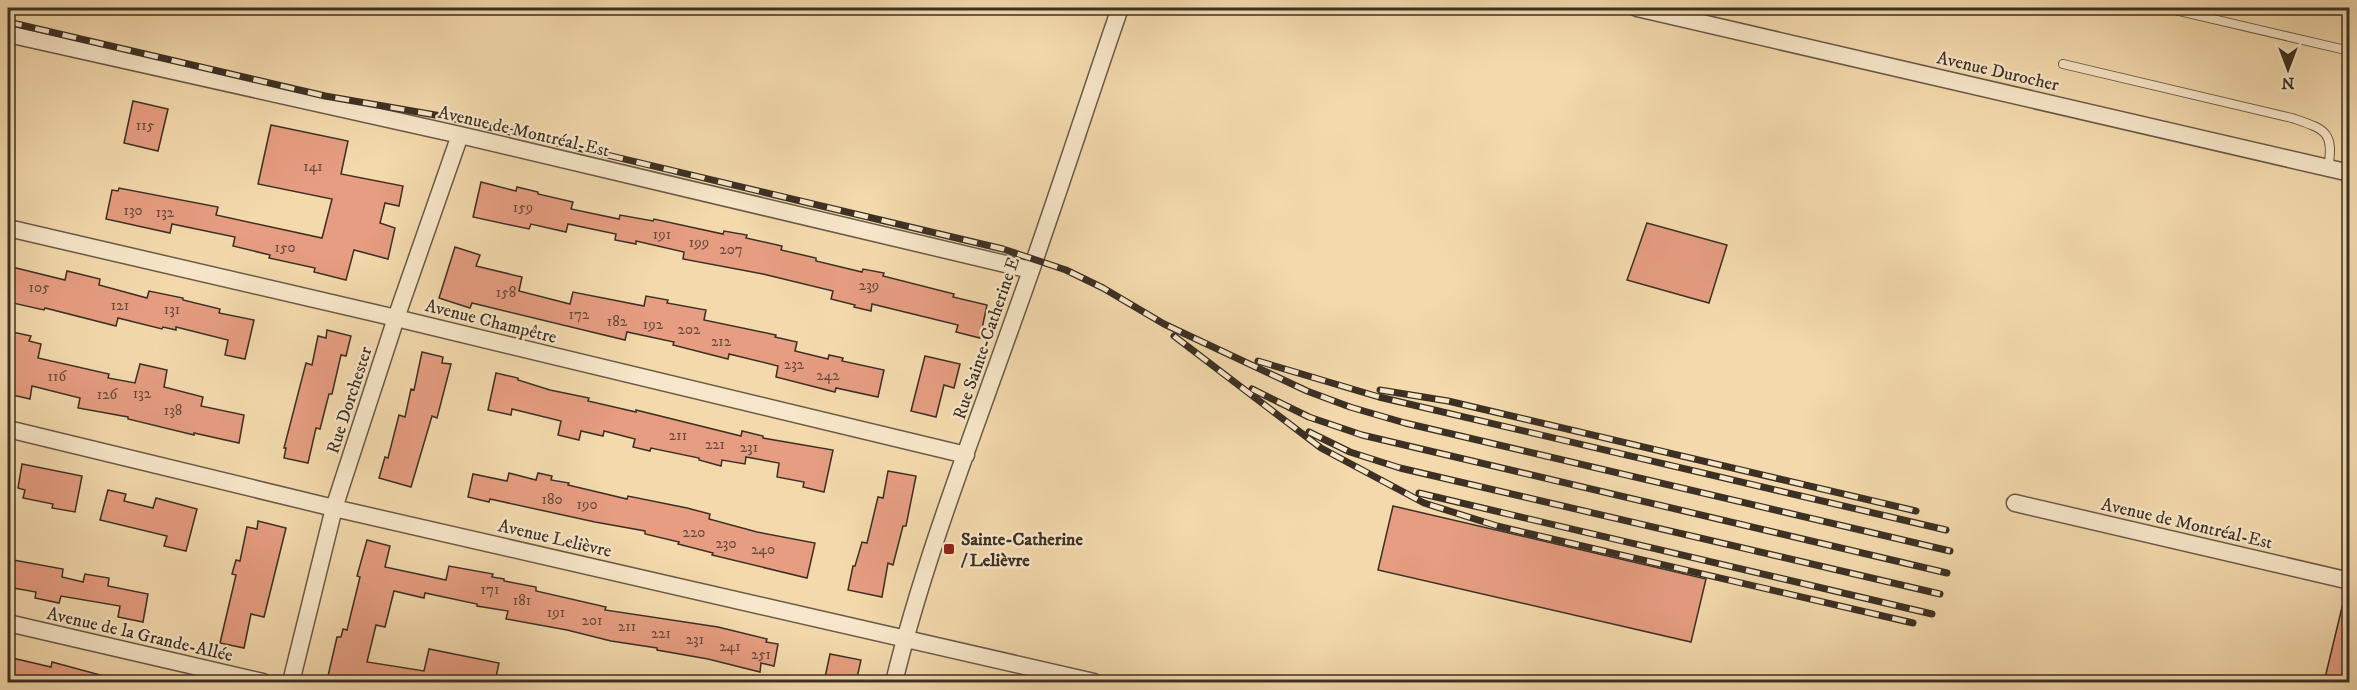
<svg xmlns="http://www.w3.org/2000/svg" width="2357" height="690" font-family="'IM FELL DW Pica',serif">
  <rect width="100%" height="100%" fill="#f3d9ac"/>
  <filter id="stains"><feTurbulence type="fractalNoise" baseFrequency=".00333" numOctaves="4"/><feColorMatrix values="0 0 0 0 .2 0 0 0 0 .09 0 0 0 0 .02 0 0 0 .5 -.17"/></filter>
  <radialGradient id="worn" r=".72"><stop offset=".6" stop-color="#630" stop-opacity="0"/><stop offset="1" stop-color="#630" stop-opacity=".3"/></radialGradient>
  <path fill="#e69d81" stroke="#3c3024" stroke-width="1.5" d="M 133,101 L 168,109 L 158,151 L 124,143 Z
    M 271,125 L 348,141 L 341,174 L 403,186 L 399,206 L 385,203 L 380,223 L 395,228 L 388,259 L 354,250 L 346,280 L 314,272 L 315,268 L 269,258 L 270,255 L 233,246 L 235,237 L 172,224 L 170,233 L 106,219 L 112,190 L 118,191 L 119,188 L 218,207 L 216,215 L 322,238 L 332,199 L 258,184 Z
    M 481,182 L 516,191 L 517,187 L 538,192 L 538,194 L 573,202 L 571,209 L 619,219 L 620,215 L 653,221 L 654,219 L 723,234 L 724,231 L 747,235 L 746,238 L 782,246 L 781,250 L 816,258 L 816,261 L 862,272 L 863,269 L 884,273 L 883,276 L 954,294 L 953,297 L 987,305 L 980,338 L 956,332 L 958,325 L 872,304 L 871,311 L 854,307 L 855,305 L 831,299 L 833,291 L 763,274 L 683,259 L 684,252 L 636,241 L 636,244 L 615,240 L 616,234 L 568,224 L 566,232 L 531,224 L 529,229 L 473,217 Z
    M 1647,223 L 1727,245 L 1709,303 L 1627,280 Z
    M 455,247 L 480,255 L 476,266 L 522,277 L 519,291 L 570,304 L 573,292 L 644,306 L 646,296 L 668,300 L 667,303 L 706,310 L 704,320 L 776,335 L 775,337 L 797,342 L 795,351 L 828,359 L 829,355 L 843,358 L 842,361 L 884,370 L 878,397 L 836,388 L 835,392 L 776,377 L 778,366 L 729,354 L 728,359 L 673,345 L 674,342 L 627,332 L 625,340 L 472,303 L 470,308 L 439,298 Z
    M 8,266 L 65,280 L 67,271 L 100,279 L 99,285 L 147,298 L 149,291 L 183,298 L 183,300 L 220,309 L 219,313 L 254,320 L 245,359 L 225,355 L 228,340 L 176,327 L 176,330 L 163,327 L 162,329 L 118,318 L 116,326 L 45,308 L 44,310 L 8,302 Z
    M 327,330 L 351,336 L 346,356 L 341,355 L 332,394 L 329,394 L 320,429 L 316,428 L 308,463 L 284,458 L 286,448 L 284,448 L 306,363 L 312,365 L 318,336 L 326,338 Z
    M 8,331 L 31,336 L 29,341 L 41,344 L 38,358 L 109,374 L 108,378 L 135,383 L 140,364 L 167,370 L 164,387 L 203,397 L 201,406 L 244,415 L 239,443 L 194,433 L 194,435 L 128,419 L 128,417 L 78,408 L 80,398 L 32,386 L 30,399 L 8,394 Z
    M 422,352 L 443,357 L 442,363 L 451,364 L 437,418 L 432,416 L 411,487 L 379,478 L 385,457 L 388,458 L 399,415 L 405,417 L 411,389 L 414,390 Z
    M 925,356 L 960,364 L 954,388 L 944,385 L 936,417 L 911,411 Z
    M 496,373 L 518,378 L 518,380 L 550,390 L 589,398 L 588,401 L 636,412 L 636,410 L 741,436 L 742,431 L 763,436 L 763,438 L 833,450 L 824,492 L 803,487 L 804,482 L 777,477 L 779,463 L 746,457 L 745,464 L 722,460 L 721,466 L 699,460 L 699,458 L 651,448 L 650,451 L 633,447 L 635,439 L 604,431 L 603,436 L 581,431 L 579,440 L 558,435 L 561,421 L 512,409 L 511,415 L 488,410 Z
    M 22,464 L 82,476 L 75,512 L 52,508 L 53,504 L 23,498 L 25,490 L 18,488 Z
    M 888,471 L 916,476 L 906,526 L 903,526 L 893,565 L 888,563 L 882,597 L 848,590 L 853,566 L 855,566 L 862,542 L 867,543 L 878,497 L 883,498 Z
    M 509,473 L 536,480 L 538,473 L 552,476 L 551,480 L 569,483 L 568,485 L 627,499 L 628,496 L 687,508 L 710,514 L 709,519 L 757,532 L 815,543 L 807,578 L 712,555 L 713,553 L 678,544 L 679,542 L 645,534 L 645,531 L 595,522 L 490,499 L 489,502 L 468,497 L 473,474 L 507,481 Z
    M 108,490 L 126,494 L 124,501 L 153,508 L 156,498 L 197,509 L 186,551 L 164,546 L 167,536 L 100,520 Z
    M 1393,506 L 1706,579 L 1691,642 L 1378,570 Z
    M 258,521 L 286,528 L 264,617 L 251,614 L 244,648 L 220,643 L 236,575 L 232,574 L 236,560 L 240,561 L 247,527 L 257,529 Z
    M 367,540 L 390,546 L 385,567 L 446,580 L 449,566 L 493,574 L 492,577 L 504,579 L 504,581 L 536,587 L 536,591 L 606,607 L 605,610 L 718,627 L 767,639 L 766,642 L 778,644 L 774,666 L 761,663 L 760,672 L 708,659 L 657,650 L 657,648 L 611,641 L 567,630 L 506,619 L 508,611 L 477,606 L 477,604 L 425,593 L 424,598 L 394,591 L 385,627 L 376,625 L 367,662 L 424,671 L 429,649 L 499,663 L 495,682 L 356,682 L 328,676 L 337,637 L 341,637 L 343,629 L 347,630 L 360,577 L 357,576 Z
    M 8,559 L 63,569 L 62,577 L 83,582 L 85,574 L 109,578 L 108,586 L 148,594 L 143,622 L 118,617 L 120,606 L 61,596 L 59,603 L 35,598 L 36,592 L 8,587 Z
    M 2344,599 L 2349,600 L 2349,682 L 2324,682 Z
    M 830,654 L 861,660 L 856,682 L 824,682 Z
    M 8,657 L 51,667 L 52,662 L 104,676 L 103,682 L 8,682 Z"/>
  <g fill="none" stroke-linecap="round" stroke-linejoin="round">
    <defs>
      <path id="lane" d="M 2166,8 L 2350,51
        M 2063,64 L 2292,118 C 2324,129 2335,131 2328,168"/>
      <path id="street" d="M 1637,8 L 2350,173
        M 8,34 L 460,135 L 1031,270
        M 8,228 L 396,318 L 966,455
        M 8,429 L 334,508 L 1094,682
        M 2015,503 L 2350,581
        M 8,623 L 263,682
        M 291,682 L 334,508 L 396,318 L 460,135
        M 894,682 C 924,560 971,440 1013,321 C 1051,217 1084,112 1120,8"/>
    </defs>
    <use href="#lane" stroke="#6a5a46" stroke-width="10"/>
    <use href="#street" stroke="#6a5a46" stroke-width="19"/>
    <use href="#lane" stroke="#f7e6c9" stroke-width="8"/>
    <use href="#street" stroke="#f7e6c9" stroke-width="16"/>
    <defs>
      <path id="rail" d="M 8,22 L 325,96 L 447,117 L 1003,249 L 1066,270 L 1103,288 L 1164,324 L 1307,391 L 1350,407 L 1405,423 L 1950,551
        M 1174,336 L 1321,448 L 1424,503 L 1497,526 L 1913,623
        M 1258,361 L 1379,397 L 1946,530
        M 1252,389 L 1309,417 L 1362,435 L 1947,573
        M 1380,390 L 1448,401 L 1916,511
        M 1309,432 L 1350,452 L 1400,468 L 1940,594
        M 1419,493 L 1932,614"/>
    </defs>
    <use href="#rail" stroke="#3c3024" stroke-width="7"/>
    <use href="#rail" stroke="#f7e6c9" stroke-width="4.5" stroke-dasharray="14" stroke-linecap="butt"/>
  </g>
  <rect fill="#8f2418" stroke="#f7e6c9" stroke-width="2" x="943" y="543" width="12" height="12" rx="3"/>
  <g text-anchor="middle" stroke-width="4.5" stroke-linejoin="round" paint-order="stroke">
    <g font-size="15" fill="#664b3b">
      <text x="145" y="130">115</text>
      <text x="313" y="171">141</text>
      <text x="523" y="212">159</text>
      <text x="133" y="215">130</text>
      <text x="165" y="217">132</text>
      <text x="662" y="239">191</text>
      <text x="699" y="247">199</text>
      <text x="285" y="252">150</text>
      <text x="731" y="254">207</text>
      <text x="869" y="290">239</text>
      <text x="39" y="292">105</text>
      <text x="506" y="297">158</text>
      <text x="120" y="310">121</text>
      <text x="172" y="314">131</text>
      <text x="579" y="319">172</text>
      <text x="617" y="326">182</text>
      <text x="653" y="329">192</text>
      <text x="689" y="334">202</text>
      <text x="721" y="346">212</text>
      <text x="794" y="369">232</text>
      <text x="828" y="380">242</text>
      <text x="57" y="381">116</text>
      <text x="142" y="398">132</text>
      <text x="107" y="399">126</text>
      <text x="173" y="415">138</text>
      <text x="678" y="440">211</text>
      <text x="715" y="449">221</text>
      <text x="749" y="452">231</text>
      <text x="552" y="504">180</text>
      <text x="587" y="509">190</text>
      <text x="694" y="537">220</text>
      <text x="726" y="548">230</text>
      <text x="763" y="554">240</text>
      <text x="490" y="594">171</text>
      <text x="522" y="605">181</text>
      <text x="556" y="617">191</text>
      <text x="592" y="625">201</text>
      <text x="627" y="631">211</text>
      <text x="661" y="638">221</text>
      <text x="695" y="644">231</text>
      <text x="730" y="651">241</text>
      <text x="761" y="659">251</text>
    </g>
    <g font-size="18" fill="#3c3024" stroke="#f7e6c9">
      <text transform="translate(1998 71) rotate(13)" y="6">Avenue Durocher</text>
      <text transform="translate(524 131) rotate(13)" y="6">Avenue de Montréal-Est</text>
      <text transform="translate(491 321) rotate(14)" y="6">Avenue Champêtre</text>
      <text transform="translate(986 338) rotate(-71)" y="6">Rue Sainte-Catherine E</text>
      <text transform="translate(349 400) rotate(-72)" y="6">Rue Dorchester</text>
      <text transform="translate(2187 523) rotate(13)" y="6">Avenue de Montréal-Est</text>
      <text transform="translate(555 538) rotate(13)" y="6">Avenue Lelièvre</text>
      <text transform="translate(140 634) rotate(13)" y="6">Avenue de la Grande-Allée</text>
    </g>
    <g font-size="18" font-weight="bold" fill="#3c3024" stroke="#f7e6c9" text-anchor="start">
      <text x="961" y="545">Sainte-Catherine<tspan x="961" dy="21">/ Lelièvre</tspan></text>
    </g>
  </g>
  <rect width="2357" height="690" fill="none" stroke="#f3d9ac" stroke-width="30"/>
  <rect x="9" y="9" width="2339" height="672" fill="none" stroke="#3c3024" stroke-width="3"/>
  <rect x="15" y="15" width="2327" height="660" fill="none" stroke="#3c3024" stroke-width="1.5"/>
  <g transform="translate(2288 69) rotate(180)" stroke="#f7e6c9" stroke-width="4.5" paint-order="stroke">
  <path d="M0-4.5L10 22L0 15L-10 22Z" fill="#3c3024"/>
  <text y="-9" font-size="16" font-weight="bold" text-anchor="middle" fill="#3c3024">N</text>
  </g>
  <rect width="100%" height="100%" filter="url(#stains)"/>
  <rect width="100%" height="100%" fill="url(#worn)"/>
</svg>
